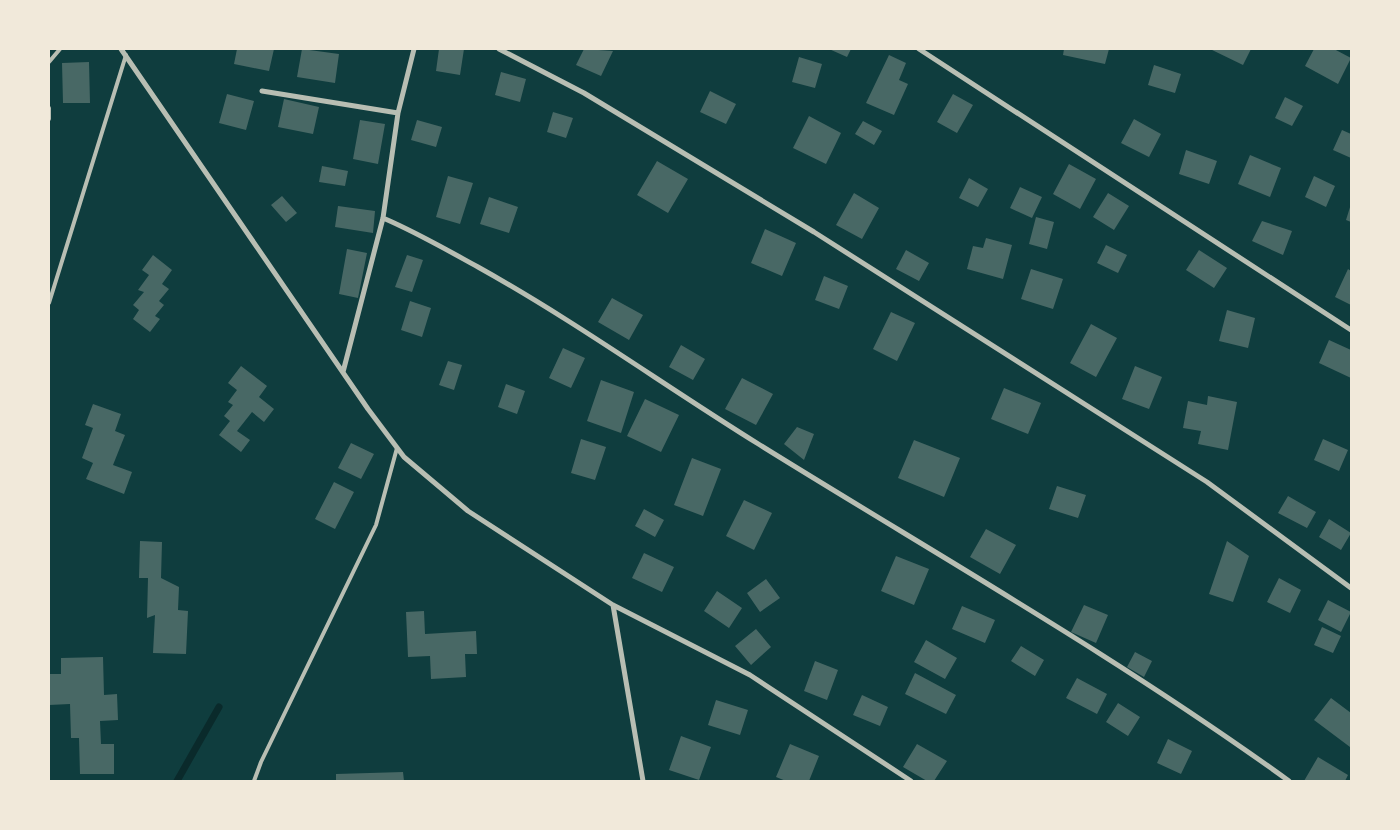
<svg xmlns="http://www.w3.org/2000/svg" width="1400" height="830" font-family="'Golos Text',sans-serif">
  <rect width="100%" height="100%" fill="#0f3d3e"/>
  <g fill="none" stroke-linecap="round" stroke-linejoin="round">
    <path stroke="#0a2a2b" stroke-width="7" d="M 177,781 L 219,707"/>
  </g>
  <path fill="#486865" d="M 237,49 L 274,49 L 269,71 L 234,64 Z
    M 302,49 L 339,54 L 335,83 L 297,77 Z
    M 439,49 L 464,49 L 460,75 L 436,71 Z
    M 584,49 L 613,51 L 601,76 L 576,65 Z
    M 829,49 L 851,49 L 847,57 Z
    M 1064,49 L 1109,49 L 1105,64 L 1063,55 Z
    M 1210,49 L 1251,49 L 1243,65 Z
    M 1314,49 L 1334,49 L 1351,58 L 1338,84 L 1305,66 Z
    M 889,55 L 906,63 L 899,80 L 908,84 L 894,115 L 866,103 Z
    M 799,57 L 822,64 L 815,88 L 792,82 Z
    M 89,62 L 90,103 L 63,103 L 62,63 Z
    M 1154,65 L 1181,74 L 1175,93 L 1148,85 Z
    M 501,72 L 526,79 L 520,102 L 495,95 Z
    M 710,91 L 736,104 L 726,124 L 700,112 Z
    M 227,94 L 254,101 L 246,130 L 219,123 Z
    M 953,94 L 973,105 L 957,133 L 937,122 Z
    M 1285,97 L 1303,106 L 1292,126 L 1275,118 Z
    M 284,99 L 319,107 L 313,134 L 278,127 Z
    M 553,112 L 573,118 L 566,138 L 547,132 Z
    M 809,116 L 841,133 L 826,164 L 793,148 Z
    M 1134,119 L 1161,134 L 1149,157 L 1121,143 Z
    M 360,120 L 385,124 L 378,164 L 353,159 Z
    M 417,120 L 442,127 L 436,147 L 411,140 Z
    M 863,121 L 882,131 L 874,145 L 855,134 Z
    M 1342,130 L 1351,134 L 1351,158 L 1333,150 Z
    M 1186,150 L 1217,161 L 1209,184 L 1179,174 Z
    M 1250,155 L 1281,168 L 1270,197 L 1238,184 Z
    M 657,161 L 688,179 L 668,213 L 637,195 Z
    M 1069,164 L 1096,179 L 1080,209 L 1053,194 Z
    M 322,166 L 348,171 L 345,186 L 319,182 Z
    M 448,176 L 473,183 L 460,224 L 436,217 Z
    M 1314,176 L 1335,186 L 1326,207 L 1305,197 Z
    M 969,178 L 988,189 L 978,207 L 959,198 Z
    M 1020,187 L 1042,197 L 1032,218 L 1010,208 Z
    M 854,193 L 879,208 L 862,239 L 836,225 Z
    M 1108,193 L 1129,206 L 1114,230 L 1093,217 Z
    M 282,196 L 297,213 L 286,222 L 271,205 Z
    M 489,197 L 518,207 L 509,233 L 480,224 Z
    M 1351,204 L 1351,222 L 1346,220 Z
    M 338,206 L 375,211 L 373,233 L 335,227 Z
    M 1036,217 L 1054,222 L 1047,249 L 1029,244 Z
    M 1262,221 L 1292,231 L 1283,255 L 1252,241 Z
    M 765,229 L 796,243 L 782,276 L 751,263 Z
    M 986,238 L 1012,245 L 1003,279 L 967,269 L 973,246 L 983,248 Z
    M 1106,245 L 1127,255 L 1118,273 L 1097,263 Z
    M 347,249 L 367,253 L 358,298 L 339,294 Z
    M 906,250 L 929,263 L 919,281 L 896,269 Z
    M 1199,250 L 1227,268 L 1214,288 L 1186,270 Z
    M 153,255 L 172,270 L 162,284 L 169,289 L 159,301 L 164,305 L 155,316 L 160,319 L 150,332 L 133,319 L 139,310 L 133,305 L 144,292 L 138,290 L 149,275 L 142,270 Z
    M 407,255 L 423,260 L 412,292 L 395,287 Z
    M 1031,269 L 1063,279 L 1053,309 L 1021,299 Z
    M 1348,269 L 1351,271 L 1351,305 L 1335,297 Z
    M 824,276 L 848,286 L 839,309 L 815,300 Z
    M 612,298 L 643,315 L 629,340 L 598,322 Z
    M 410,301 L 431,308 L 422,337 L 401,330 Z
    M 1227,310 L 1255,318 L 1248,348 L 1219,341 Z
    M 891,312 L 915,323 L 897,361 L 873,349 Z
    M 1091,324 L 1117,338 L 1096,377 L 1070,363 Z
    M 1329,340 L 1351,350 L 1351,378 L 1319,363 Z
    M 681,345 L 705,359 L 693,380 L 669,367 Z
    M 563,348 L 585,358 L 571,388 L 549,378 Z
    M 448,361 L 462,365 L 454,390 L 439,385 Z
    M 241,366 L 267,386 L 259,397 L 274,409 L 264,422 L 252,412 L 237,431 L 250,440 L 241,452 L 219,435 L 230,421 L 224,416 L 233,405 L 228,402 L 237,390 L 228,383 Z
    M 1135,366 L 1162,377 L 1149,409 L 1122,399 Z
    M 742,378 L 773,394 L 756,425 L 725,409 Z
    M 601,380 L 634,392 L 621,433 L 587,421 Z
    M 506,384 L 525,391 L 517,414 L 498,407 Z
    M 1004,388 L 1041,403 L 1028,434 L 991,419 Z
    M 1208,396 L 1237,402 L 1228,450 L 1198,444 L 1201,431 L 1183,428 L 1188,401 L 1207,405 Z
    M 645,399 L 679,415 L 661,452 L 627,436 Z
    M 93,404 L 121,414 L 115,431 L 125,435 L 113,465 L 132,472 L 124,494 L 86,479 L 93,463 L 82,458 L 93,428 L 85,425 Z
    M 797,427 L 814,434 L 804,460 L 784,444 Z
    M 581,439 L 606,447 L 595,480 L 571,473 Z
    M 1323,439 L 1348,450 L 1339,471 L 1314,460 Z
    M 914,440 L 960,458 L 944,497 L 898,478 Z
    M 351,443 L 374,454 L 361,479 L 338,468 Z
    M 692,458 L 721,469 L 703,516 L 674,505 Z
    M 334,482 L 354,492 L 335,529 L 315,519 Z
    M 1057,486 L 1086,495 L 1078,518 L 1049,509 Z
    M 1288,496 L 1316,512 L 1307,528 L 1278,513 Z
    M 744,500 L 772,513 L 754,550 L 726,536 Z
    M 644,509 L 664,520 L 655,537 L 635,526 Z
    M 1329,519 L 1351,533 L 1341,550 L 1319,537 Z
    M 986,529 L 1016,545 L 1000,574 L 970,557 Z
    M 140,541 L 162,542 L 161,578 L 179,587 L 178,610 L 188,611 L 186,654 L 153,653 L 155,615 L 147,618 L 148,578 L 139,578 Z
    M 1227,541 L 1249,556 L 1233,602 L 1209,594 Z
    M 644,553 L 674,567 L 662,592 L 632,578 Z
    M 896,556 L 929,569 L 914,605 L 881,591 Z
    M 1279,578 L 1301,590 L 1290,613 L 1267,602 Z
    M 766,579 L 780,598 L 760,612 L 747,593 Z
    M 717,591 L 742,608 L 729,628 L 704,611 Z
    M 1328,600 L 1351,612 L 1341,632 L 1318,620 Z
    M 1084,605 L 1108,615 L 1096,643 L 1071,632 Z
    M 962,606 L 995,620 L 985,643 L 952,629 Z
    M 424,611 L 425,634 L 476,631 L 477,654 L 465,654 L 466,677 L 431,679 L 430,656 L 408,657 L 406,612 Z
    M 1322,627 L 1341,636 L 1333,653 L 1314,645 Z
    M 756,629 L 771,647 L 751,665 L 735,646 Z
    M 926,640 L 957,658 L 945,679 L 914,662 Z
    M 1021,646 L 1044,660 L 1035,676 L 1011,661 Z
    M 1135,652 L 1152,661 L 1144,677 L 1127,667 Z
    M 103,657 L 104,695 L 117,694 L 118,720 L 100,721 L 101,744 L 114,744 L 114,774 L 80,774 L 79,738 L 71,738 L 70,704 L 49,705 L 49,674 L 61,674 L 61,658 Z
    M 815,661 L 838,670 L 827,700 L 804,691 Z
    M 915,673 L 956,695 L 946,714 L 905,694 Z
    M 1077,678 L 1107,694 L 1097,714 L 1066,698 Z
    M 862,695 L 888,707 L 880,726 L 853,715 Z
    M 1331,698 L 1351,713 L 1350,747 L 1314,720 Z
    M 716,700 L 748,710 L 740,735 L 708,725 Z
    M 1118,703 L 1140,717 L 1128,736 L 1106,722 Z
    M 681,736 L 711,747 L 699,780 L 669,770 Z
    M 1168,739 L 1192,751 L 1181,774 L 1157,763 Z
    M 790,744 L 819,756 L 809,781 L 786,781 L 776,777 Z
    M 917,744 L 947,761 L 934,781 L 927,781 L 903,767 Z
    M 1318,757 L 1348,775 L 1345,781 L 1304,781 Z
    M 403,772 L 404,781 L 336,781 L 336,774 Z"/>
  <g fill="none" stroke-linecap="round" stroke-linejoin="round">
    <path stroke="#b8beb3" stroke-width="4" d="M 49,62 L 60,49
      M 49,108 L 49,119
      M 49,303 L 126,55
      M 254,781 L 261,762 L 376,525 L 397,448"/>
    <path stroke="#b8beb3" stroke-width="5" d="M 121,49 L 368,409 L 404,457 L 468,511 L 613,605 L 750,675 L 911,781
      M 499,49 L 584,93 L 814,232 L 1207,482 L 1351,588
      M 919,49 L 1351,330
      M 262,91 L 398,113
      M 383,218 C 416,232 447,250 478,267 C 575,321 665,386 760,445 C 937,555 1119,658 1289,781
      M 343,372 L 383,218 L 398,113 L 414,49
      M 613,605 L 643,781"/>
  </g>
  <rect width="1400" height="830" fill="none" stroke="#f1e9da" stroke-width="100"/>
</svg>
